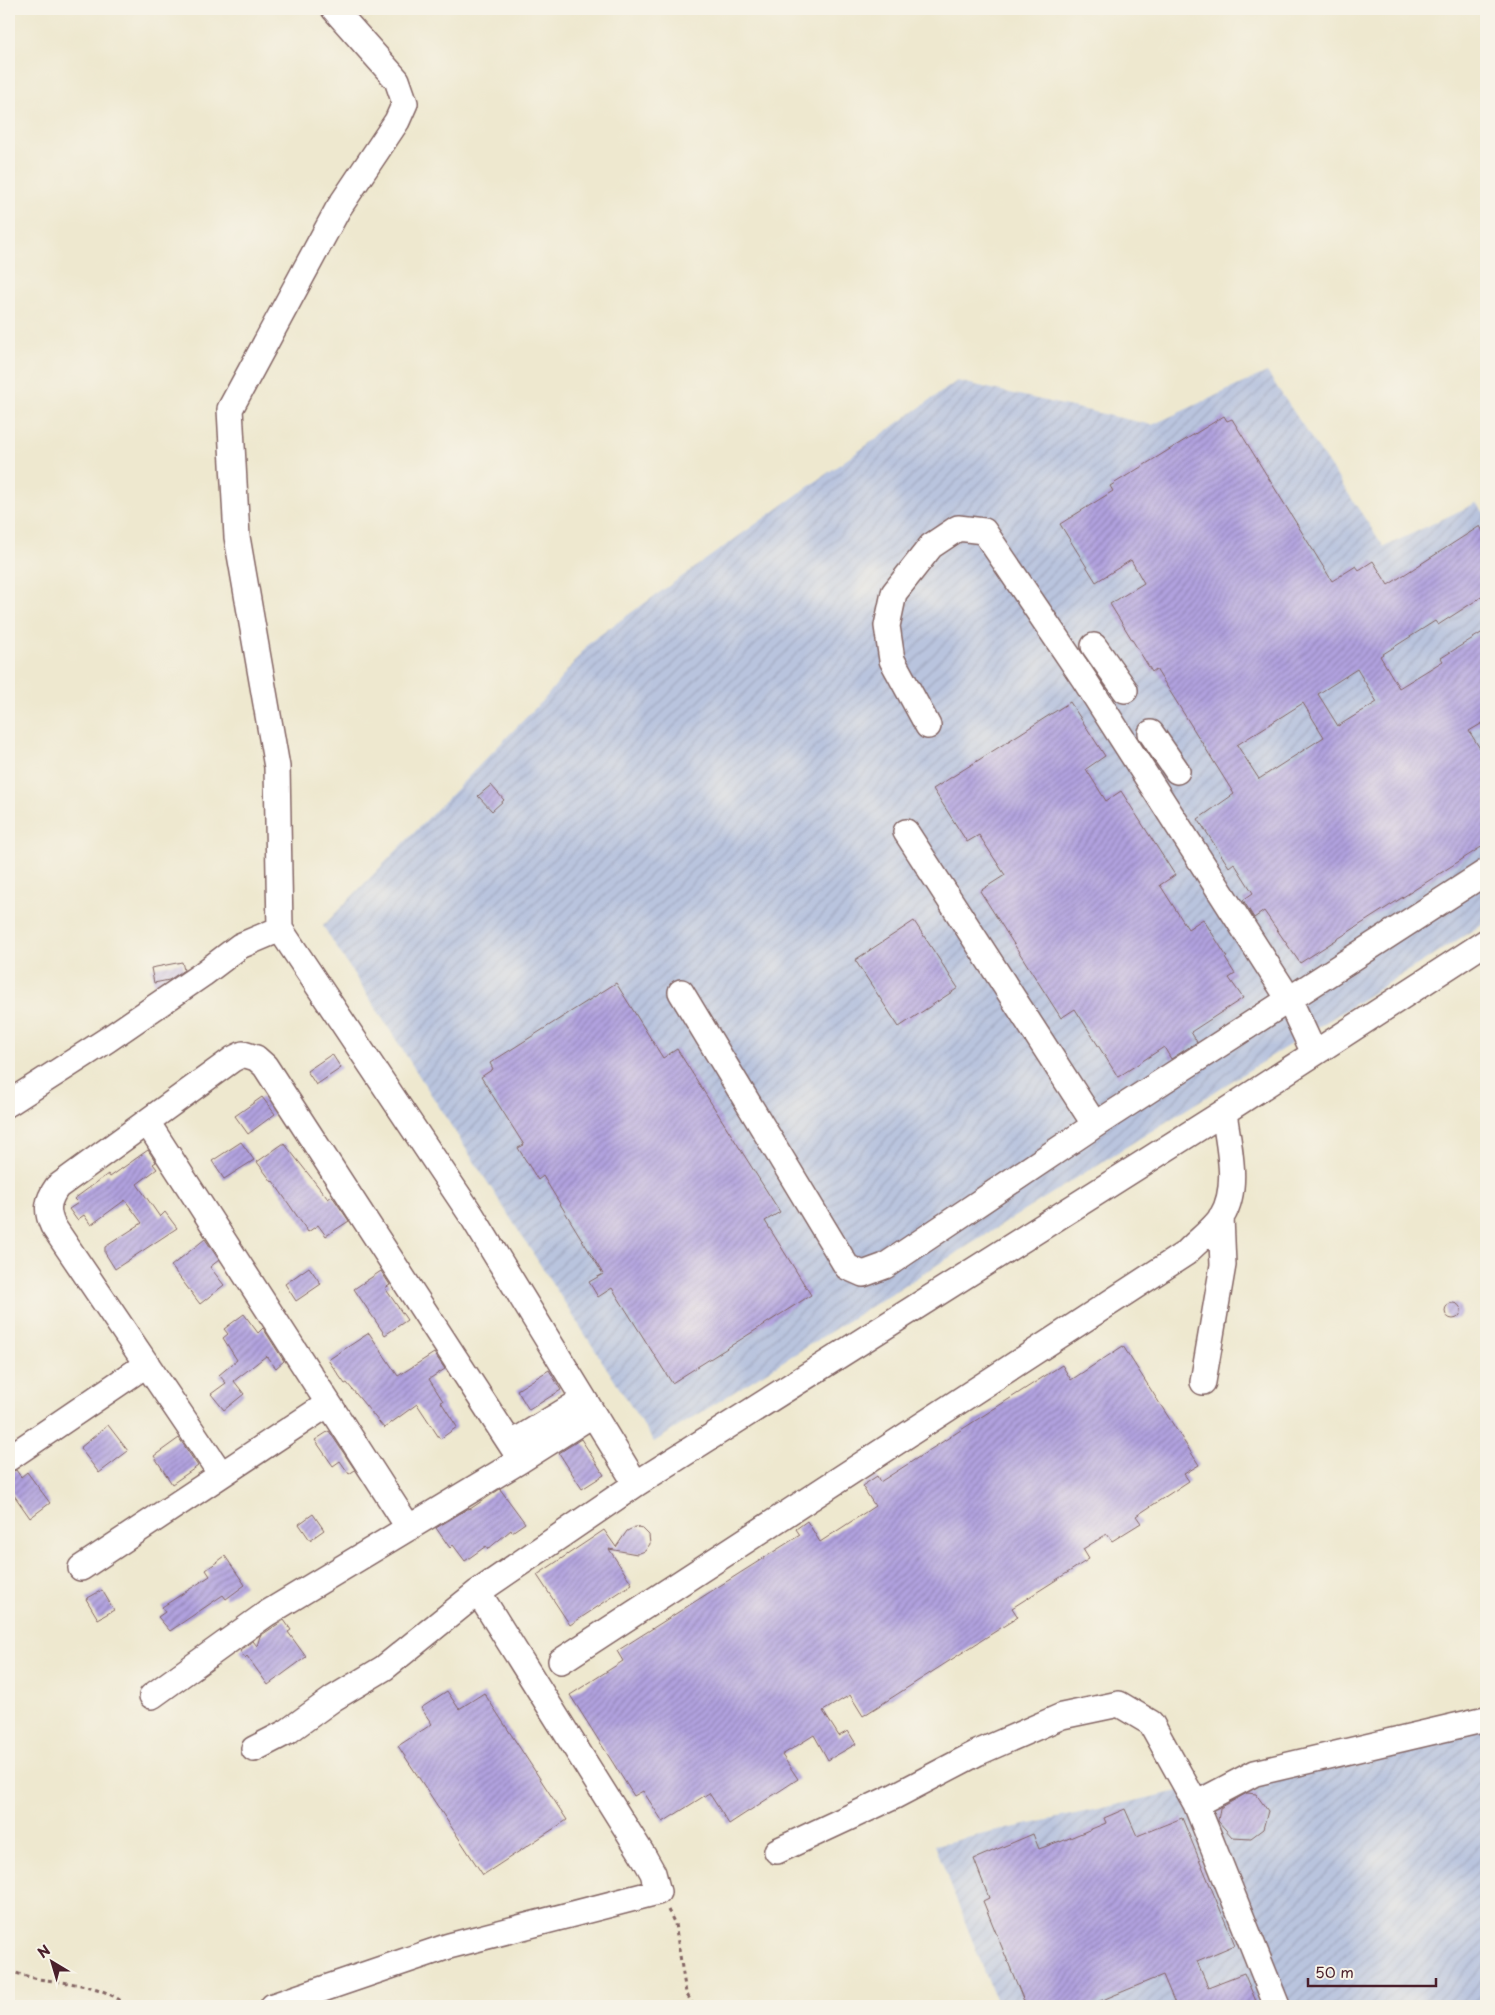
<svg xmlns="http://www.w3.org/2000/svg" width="1495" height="2015" font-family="'Playpen Sans',sans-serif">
  <defs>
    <pattern id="industrial-furrows" width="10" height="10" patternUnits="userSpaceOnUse" patternTransform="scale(1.25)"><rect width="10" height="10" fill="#b9c4de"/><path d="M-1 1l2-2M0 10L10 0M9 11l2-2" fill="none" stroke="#a1a8bf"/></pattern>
    <pattern id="building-hatch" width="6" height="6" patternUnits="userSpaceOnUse" patternTransform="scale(1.25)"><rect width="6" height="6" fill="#b1a2df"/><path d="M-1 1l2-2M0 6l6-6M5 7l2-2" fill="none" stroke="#9283b5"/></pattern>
  </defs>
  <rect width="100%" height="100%" fill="#f7f3e8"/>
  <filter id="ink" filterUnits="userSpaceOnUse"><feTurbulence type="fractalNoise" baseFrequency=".02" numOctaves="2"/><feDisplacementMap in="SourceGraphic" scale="10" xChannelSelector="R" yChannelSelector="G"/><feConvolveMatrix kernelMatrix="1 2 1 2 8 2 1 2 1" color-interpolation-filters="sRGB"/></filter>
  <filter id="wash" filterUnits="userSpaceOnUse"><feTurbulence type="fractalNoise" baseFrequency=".0096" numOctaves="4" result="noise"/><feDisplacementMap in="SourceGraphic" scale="20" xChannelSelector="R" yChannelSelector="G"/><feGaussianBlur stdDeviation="1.12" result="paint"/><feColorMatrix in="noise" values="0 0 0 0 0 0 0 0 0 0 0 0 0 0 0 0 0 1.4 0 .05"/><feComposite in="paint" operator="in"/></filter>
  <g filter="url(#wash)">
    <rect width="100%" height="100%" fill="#eee8cf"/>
    <path fill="url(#industrial-furrows)" d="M 1267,372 L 1384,547 L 1476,503 L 1486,515 L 1486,922 L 654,1442 L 323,926 L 546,697 L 590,642 L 957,381 L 1152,425 Z
      M 1486,1723 L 1486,2006 L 998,2006 L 935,1845 Z"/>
    <g id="blocks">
      <path fill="url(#building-hatch)" fill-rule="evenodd" d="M 1224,416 L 1227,421 L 1232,419 L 1332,581 L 1356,566 L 1359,570 L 1373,561 L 1388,585 L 1480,526 L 1486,537 L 1486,594 L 1438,625 L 1435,621 L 1380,656 L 1399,688 L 1443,661 L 1441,658 L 1486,630 L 1486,721 L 1469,731 L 1486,758 L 1486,844 L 1300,963 L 1264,911 L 1254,918 L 1243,900 L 1253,893 L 1234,863 L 1229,867 L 1198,819 L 1234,794 L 1156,669 L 1152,672 L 1110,604 L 1144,583 L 1131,560 L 1096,582 L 1060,524 L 1113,491 L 1110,486 ZM 1357,669 L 1377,702 L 1338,726 L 1318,694 ZM 1303,703 L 1324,737 L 1259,779 L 1237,745 Z
        M 1070,702 L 1105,756 L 1086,769 L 1106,801 L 1121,791 L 1175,875 L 1160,885 L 1188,929 L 1203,919 L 1227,957 L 1225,958 L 1235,974 L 1229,978 L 1243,998 L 1191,1032 L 1197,1042 L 1171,1059 L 1164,1047 L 1118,1077 L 1075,1009 L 1061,1018 L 980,891 L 1005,875 L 979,835 L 967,842 L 933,789 Z
        M 491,785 L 504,800 L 492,811 L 478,796 Z
        M 914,921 L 958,988 L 899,1027 L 855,960 Z
        M 182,962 L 184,970 L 169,980 L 154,983 L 151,968 Z
        M 616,983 L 663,1058 L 677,1049 L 780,1212 L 765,1221 L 811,1295 L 672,1383 L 612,1288 L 598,1297 L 589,1282 L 603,1274 L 543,1176 L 538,1180 L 518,1148 L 524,1145 L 481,1077 L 493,1069 L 490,1063 Z
        M 332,1054 L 341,1068 L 316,1085 L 307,1071 Z
        M 262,1097 L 275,1114 L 248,1134 L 235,1116 Z
        M 241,1142 L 254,1160 L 224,1179 L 212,1161 Z
        M 284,1143 L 328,1199 L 332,1196 L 349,1221 L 326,1236 L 318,1225 L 308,1232 L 273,1181 L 272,1182 L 257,1162 Z
        M 148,1150 L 156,1162 L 153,1164 L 157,1169 L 137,1184 L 160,1217 L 165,1212 L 177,1228 L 115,1269 L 105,1253 L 105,1247 L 142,1223 L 125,1200 L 91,1225 L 84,1215 L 77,1220 L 69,1209 L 78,1203 L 74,1199 L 108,1174 L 110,1177 Z
        M 205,1239 L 219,1260 L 210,1267 L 224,1285 L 200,1304 L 171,1266 Z
        M 309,1267 L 321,1284 L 296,1301 L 285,1284 Z
        M 381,1271 L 390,1285 L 385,1288 L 407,1320 L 385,1335 L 354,1289 Z
        M1445 1311a8 8 0 1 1 16 0a8 8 0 1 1-16 0Z
        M 244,1314 L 258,1333 L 263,1328 L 284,1361 L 276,1368 L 266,1356 L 234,1381 L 244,1394 L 224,1410 L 211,1394 L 226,1383 L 219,1375 L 237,1360 L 223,1338 L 228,1334 L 224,1329 Z
        M 369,1333 L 398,1376 L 434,1353 L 445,1369 L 429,1379 L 443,1401 L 441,1402 L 457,1427 L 440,1439 L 417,1404 L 384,1428 L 347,1383 L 345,1384 L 328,1360 Z
        M 1123,1346 L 1199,1465 L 1184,1474 L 1189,1481 L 1136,1516 L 1141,1523 L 1112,1541 L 1107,1534 L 1083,1549 L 1089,1559 L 1012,1608 L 1018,1617 L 863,1716 L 850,1695 L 823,1711 L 839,1736 L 848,1731 L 856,1744 L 828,1760 L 814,1735 L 782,1755 L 798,1779 L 729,1824 L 709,1793 L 663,1822 L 643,1791 L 634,1796 L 570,1695 L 623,1661 L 617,1651 L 800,1535 L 796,1529 L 807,1521 L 820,1542 L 875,1506 L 862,1486 L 877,1476 L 880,1482 L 1062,1365 L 1071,1380 Z
        M 549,1370 L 561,1390 L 529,1410 L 517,1390 Z
        M 108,1425 L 128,1451 L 99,1473 L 80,1448 Z
        M 329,1431 L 355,1470 L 349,1474 L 340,1461 L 333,1466 L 315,1440 Z
        M 179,1438 L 198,1466 L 172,1484 L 154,1456 Z
        M 581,1439 L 604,1475 L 582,1489 L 559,1453 Z
        M 16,1470 L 21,1477 L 27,1472 L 50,1503 L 30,1518 L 9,1488 L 9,1472 Z
        M 500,1489 L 525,1523 L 512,1532 L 511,1530 L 488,1549 L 486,1546 L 465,1561 L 453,1545 L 450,1548 L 436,1528 L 469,1508 L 470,1509 Z
        M 313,1514 L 324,1530 L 310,1540 L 299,1524 Z
        M 635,1527 L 643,1529 L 649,1535 L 650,1544 L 645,1551 L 637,1554 L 609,1549 L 632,1584 L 570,1625 L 537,1575 L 604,1530 L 616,1547 L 627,1531 Z
        M 225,1556 L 245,1585 L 226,1599 L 223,1595 L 170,1631 L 158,1617 L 165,1612 L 162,1607 L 210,1576 L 206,1570 Z
        M 102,1590 L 114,1610 L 98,1619 L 86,1599 Z
        M 284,1620 L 291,1630 L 288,1632 L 306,1657 L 268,1685 L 247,1656 L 245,1658 L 240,1651 L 253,1641 L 257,1646 L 260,1636 Z
        M 447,1691 L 459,1709 L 484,1693 L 567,1820 L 483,1875 L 398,1746 L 432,1724 L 421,1708 Z
        M 1247,1793 L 1256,1794 L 1268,1811 L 1263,1829 L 1251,1838 L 1232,1837 L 1218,1821 L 1220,1808 Z
        M 1125,1809 L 1137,1836 L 1182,1818 L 1235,1945 L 1197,1961 L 1208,1987 L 1244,1973 L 1258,2006 L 1176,2006 L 1163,1975 L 1088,2006 L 1026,2006 L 983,1901 L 989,1898 L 974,1859 L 1033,1834 L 1039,1849 L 1060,1841 L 1060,1842 L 1106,1823 L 1104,1818 Z"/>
    </g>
  </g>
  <g filter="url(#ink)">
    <use href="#blocks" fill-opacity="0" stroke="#836564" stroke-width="1"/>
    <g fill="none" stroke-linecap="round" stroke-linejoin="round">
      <defs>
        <path id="minor" d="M 334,9 L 397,80 L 405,103 L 397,121 L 338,209 L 230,409 L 237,537 L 277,767 L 280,929 L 472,1216 L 636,1484
          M 1094,646 L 1125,690
          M 928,726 L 892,660 L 887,626 L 894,593 L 931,546 L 958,528 L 984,531 L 1084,679 L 1289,999 L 1314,1053
          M 1151,733 L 1177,771
          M 906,832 L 1095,1125
          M 681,992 L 847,1267 L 863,1274 L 885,1266 L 1095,1125 L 1486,872
          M 9,1103 L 107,1040 L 203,974 L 240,946 L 280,929
          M 147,1122 L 409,1528
          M 1203,1382 L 1223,1265 L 1221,1217
          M 511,1444 L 583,1400
          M 9,1458 L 147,1364
          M 521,1460 L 592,1415
          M 81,1568 L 328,1404
          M 561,1661 L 1186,1253 C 1196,1242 1215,1228 1222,1216 C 1240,1186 1228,1145 1224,1112
          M 152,1696 L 266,1614 L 521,1460 L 265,1066 L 256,1058 L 243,1054 L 233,1059 L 57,1187 C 47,1201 46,1211 53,1226 L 221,1474
          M 254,1749 L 287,1732 L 334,1698 L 384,1668 L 478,1592 L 636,1484 L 1224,1112 L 1486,942
          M 1196,1804 L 1255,1773 L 1486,1719
          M 777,1851 L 895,1796 L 977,1753 L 1062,1716 L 1119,1704 L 1151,1723 L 1196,1804 L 1277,2006
          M 273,2006 L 449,1946 L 658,1892 L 653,1873 L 644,1857 L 478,1592"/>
      </defs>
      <use href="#minor" stroke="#836564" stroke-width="28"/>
      <path stroke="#836564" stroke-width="3" stroke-dasharray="4 4" stroke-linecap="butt" d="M 668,1910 L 675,1924 L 686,1993 L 694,2006
        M 9,1971 C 19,1974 29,1977 39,1979 C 71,1984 103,1984 127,2006"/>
      <use href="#minor" stroke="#fff" stroke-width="25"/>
    </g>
  </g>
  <rect width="1495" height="2015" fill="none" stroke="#f7f3e8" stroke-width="30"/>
  <g transform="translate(52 1962) rotate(322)" stroke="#f7f3e8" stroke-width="4" paint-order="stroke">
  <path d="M0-4L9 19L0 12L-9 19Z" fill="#4a1f2b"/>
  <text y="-8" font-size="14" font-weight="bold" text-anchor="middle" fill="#4a1f2b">N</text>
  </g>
  <path d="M1308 1978v8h128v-8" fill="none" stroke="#4a1f2b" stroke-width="2.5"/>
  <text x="1315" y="1978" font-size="15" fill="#4a1f2b" stroke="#f7f3e8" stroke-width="4" paint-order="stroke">50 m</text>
</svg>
